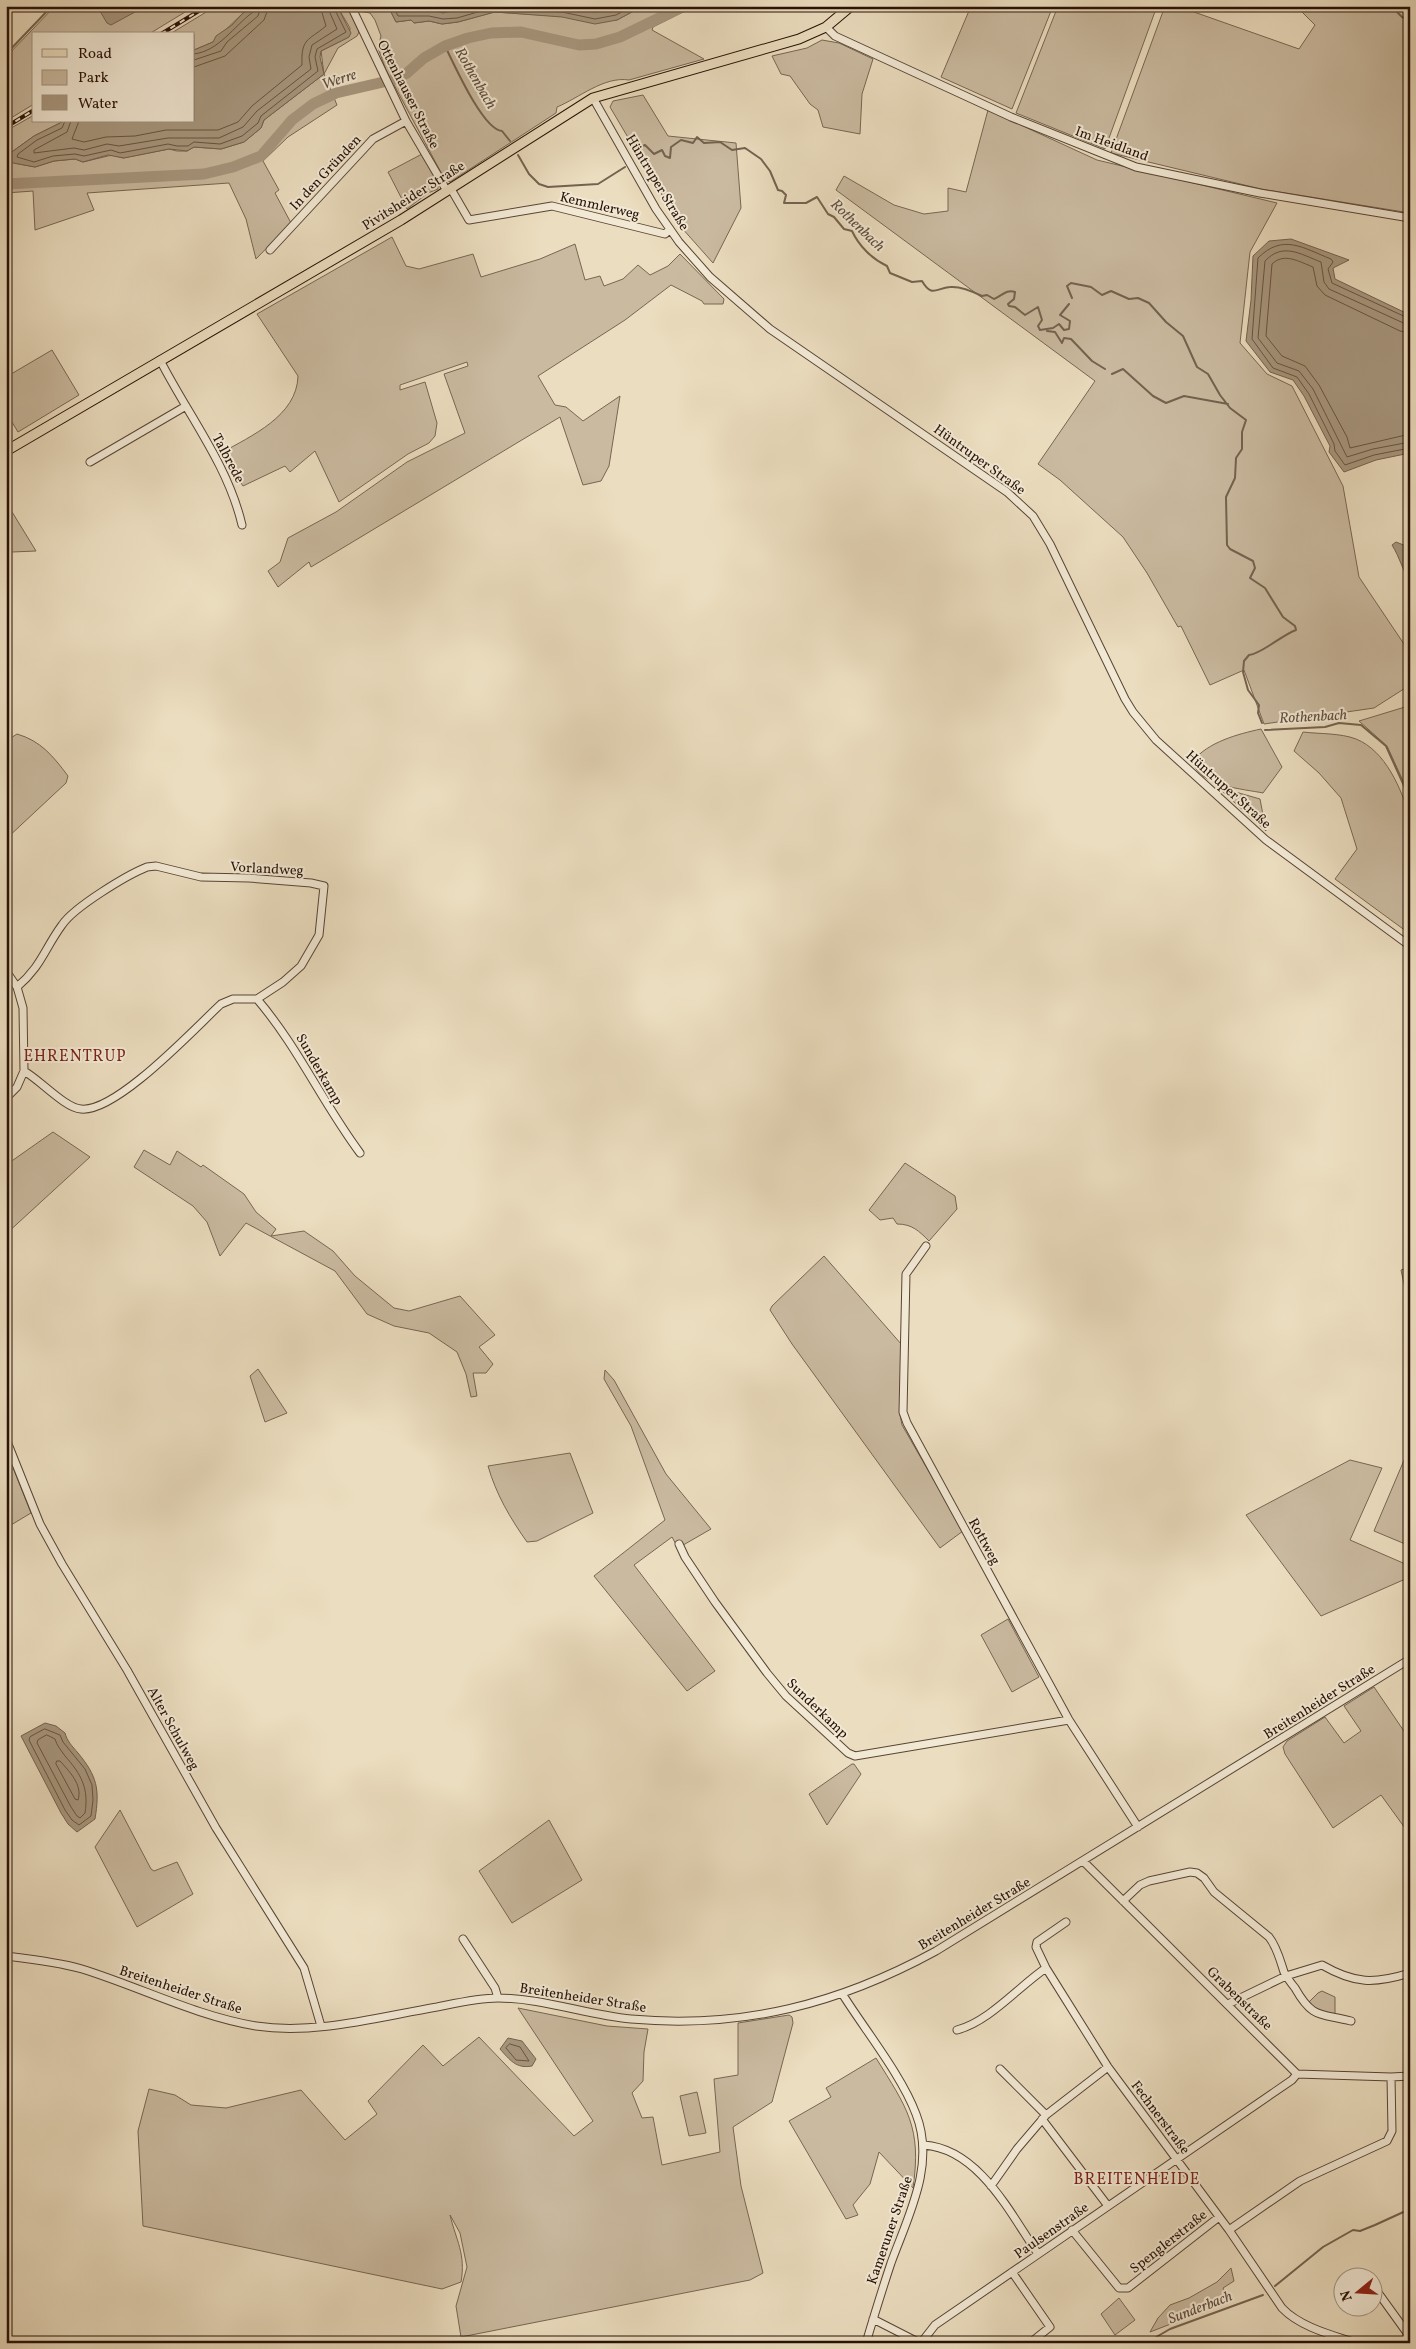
<svg xmlns="http://www.w3.org/2000/svg" width="1416" height="2349" font-family="Vollkorn,serif">
  <rect width="100%" height="100%" fill="#ebddbf"/>
  <filter id="stains"><feTurbulence type="fractalNoise" baseFrequency=".004" numOctaves="4"/><feColorMatrix values="0 0 0 0 .2 0 0 0 0 .09 0 0 0 0 .02 0 0 0 .5 -.17"/></filter>
  <radialGradient id="worn" r=".72"><stop offset=".6" stop-color="#630" stop-opacity="0"/><stop offset="1" stop-color="#630" stop-opacity=".3"/></radialGradient>
  <path fill="#cabaa0" stroke="#786653" d="M 55,6 L 195,6 L 149,34 L 34,34 L 34,104 L 6,121 L 6,57 Z
    M 216,6 L 256,6 L 243,13 L 213,42 L 194,50 L 194,34 L 170,34 Z
    M 337,6 L 347,6 L 359,32 L 357,36 L 338,48 L 324,74 L 337,105 L 288,137 L 263,161 L 279,190 L 275,193 L 291,223 L 256,259 L 246,219 L 229,183 L 87,193 L 94,210 L 35,230 L 33,191 L 6,193 L 6,131 L 34,115 L 34,121 L 64,121 L 34,136 L 9,154 L 14,163 L 35,167 L 54,161 L 75,159 L 83,162 L 112,155 L 123,158 L 169,149 L 177,151 L 187,151 L 194,147 L 221,149 L 244,142 L 261,128 L 264,120 L 324,74 L 321,51 L 349,37 L 350,28 Z
    M 356,6 L 388,6 L 396,22 L 411,20 L 414,23 L 429,21 L 442,24 L 458,22 L 494,12 L 617,20 L 643,6 L 711,6 L 696,11 L 687,10 L 653,27 L 652,30 L 704,59 L 629,80 C 604,76 579,98 557,107 L 556,113 L 450,182 L 444,178 L 386,70 L 378,48 L 381,36 L 375,20 L 370,13 L 359,11 Z
    M 971,6 L 1053,6 L 1012,109 L 941,77 Z
    M 1058,6 L 1157,6 L 1105,149 L 1016,113 Z
    M 1165,6 L 1177,6 L 1299,49 L 1315,25 L 1296,6 L 1410,6 L 1410,213 L 1261,189 L 1111,153 Z
    M 822,40 L 839,43 L 873,59 L 862,94 L 860,134 L 823,127 L 818,110 L 810,104 L 790,76 L 781,74 L 772,56 L 807,48 Z
    M 643,95 L 668,136 L 736,143 L 741,208 L 713,263 L 681,227 L 610,107 L 613,101 Z
    M 988,110 L 1097,160 L 1277,203 L 1250,252 L 1240,343 L 1267,374 L 1292,386 L 1343,486 L 1359,577 L 1410,653 L 1410,685 L 1374,708 L 1264,724 L 1244,670 L 1210,685 L 1181,626 L 1178,627 L 1147,573 L 1123,537 L 1060,480 L 1038,464 L 1095,381 L 836,190 L 844,176 L 894,205 L 924,214 L 948,211 L 948,188 L 966,192 Z
    M 422,154 L 438,183 L 438,189 L 428,193 L 407,209 L 388,172 Z
    M 392,237 L 406,266 L 419,269 L 473,254 L 481,277 L 540,259 L 575,244 L 585,280 L 600,276 L 604,286 L 623,279 L 638,265 L 650,275 L 668,266 L 680,254 L 724,299 L 723,304 L 704,304 L 702,301 L 671,285 L 625,320 L 538,376 L 555,405 L 566,407 L 583,421 L 620,396 L 609,466 L 601,481 L 583,485 L 560,417 L 311,567 L 309,562 L 278,587 L 268,571 L 280,562 L 288,538 L 336,512 L 407,462 L 465,433 L 444,374 L 468,366 L 467,362 L 400,385 L 400,390 L 425,382 L 437,423 L 435,436 L 429,443 L 408,454 L 339,502 L 315,451 L 290,472 L 285,466 L 243,486 L 221,453 C 251,436 297,416 298,376 L 257,314 Z
    M 52,350 L 79,395 L 18,432 L 6,412 L 6,377 Z
    M 6,502 L 36,551 L 12,552 L 6,555 Z
    M 1405,707 L 1410,710 L 1410,796 L 1387,746 L 1359,721 Z
    M 1261,729 L 1282,767 L 1263,793 C 1244,789 1197,786 1193,761 C 1208,742 1238,734 1261,729 Z
    M 1303,732 C 1319,734 1341,733 1356,739 C 1386,751 1401,789 1410,817 L 1410,934 L 1335,879 L 1357,849 L 1341,798 L 1319,773 L 1294,751 Z
    M 17,734 C 41,741 53,756 68,776 L 66,783 L 6,839 L 6,741 Z
    M 1222,791 L 1239,793 L 1260,799 L 1266,831 Z
    M 53,1132 L 90,1157 L 6,1234 L 6,1165 Z
    M 144,1150 L 170,1165 L 177,1151 L 201,1167 L 203,1165 L 244,1194 L 256,1212 L 276,1229 L 271,1236 L 304,1231 L 333,1251 L 355,1276 L 394,1308 L 409,1311 L 460,1296 L 495,1335 L 479,1347 L 493,1364 L 486,1373 L 473,1373 L 477,1396 L 471,1397 L 466,1374 L 457,1352 L 429,1333 L 394,1326 L 367,1314 L 335,1271 L 246,1223 L 220,1256 L 207,1222 L 193,1206 L 134,1167 Z
    M 905,1163 L 955,1196 L 957,1209 L 929,1241 C 919,1231 912,1224 897,1224 L 893,1218 L 880,1220 L 869,1210 Z
    M 824,1256 L 902,1345 L 900,1415 L 902,1425 L 963,1531 L 940,1548 L 792,1344 L 770,1310 L 772,1306 Z
    M 1410,1267 L 1410,1312 L 1401,1270 Z
    M 258,1369 L 287,1413 L 265,1422 L 250,1376 Z
    M 605,1370 L 614,1380 L 666,1474 L 711,1529 L 678,1548 L 672,1537 L 634,1565 L 715,1671 L 687,1691 L 594,1576 L 665,1520 L 631,1426 L 604,1379 Z
    M 1410,1446 L 1410,1546 L 1374,1531 Z
    M 570,1453 L 593,1513 L 537,1541 L 527,1542 C 510,1518 496,1494 488,1466 Z
    M 6,1455 L 8,1455 L 31,1513 L 6,1528 Z
    M 1350,1460 L 1382,1468 L 1350,1540 L 1410,1566 L 1410,1577 L 1321,1616 L 1246,1515 Z
    M 1008,1619 L 1039,1677 L 1012,1692 L 981,1635 Z
    M 1374,1687 L 1410,1740 L 1410,1835 L 1381,1795 L 1333,1828 L 1285,1754 L 1283,1747 L 1287,1741 L 1325,1717 L 1344,1743 L 1361,1731 L 1344,1706 Z
    M 852,1764 L 854,1764 L 861,1774 L 827,1825 L 809,1794 Z
    M 120,1810 L 151,1869 L 154,1871 L 177,1862 L 193,1894 L 137,1927 L 95,1847 Z
    M 549,1820 L 582,1880 L 512,1923 L 479,1871 Z
    M 1322,1991 L 1335,1997 L 1335,2015 L 1315,2010 L 1308,2003 L 1318,1993 Z
    M 518,2008 L 607,2026 L 648,2029 L 644,2052 L 643,2081 L 632,2093 L 642,2118 L 653,2117 L 662,2165 L 720,2152 L 714,2079 L 738,2075 L 738,2023 L 789,2015 L 792,2017 L 793,2023 L 772,2102 L 733,2127 L 741,2186 L 763,2273 L 750,2280 L 461,2337 L 456,2306 L 467,2267 L 460,2233 L 450,2215 C 456,2240 466,2254 461,2282 L 442,2289 L 143,2226 L 138,2131 L 149,2089 L 175,2095 L 191,2105 L 226,2108 L 301,2090 L 345,2140 L 377,2114 L 368,2101 L 423,2045 L 443,2066 L 479,2037 L 574,2136 L 593,2121 Z
    M 876,2058 C 907,2108 922,2127 913,2188 L 879,2152 L 870,2184 L 853,2205 L 858,2215 L 846,2219 L 789,2121 L 831,2097 L 826,2088 Z
    M 697,2092 L 706,2133 L 689,2136 L 680,2096 Z
    M 1231,2268 L 1234,2281 L 1223,2288 L 1228,2298 L 1199,2313 L 1150,2332 L 1158,2318 L 1170,2305 L 1189,2298 L 1217,2282 Z
    M 1119,2298 L 1135,2320 L 1115,2335 L 1101,2314 Z"/>
  <path fill="#a89880" stroke="#74624f" d="M 97,6 L 146,6 L 111,25 L 107,23 Z
    M 256,6 L 337,6 L 351,33 L 349,37 L 321,51 L 320,57 L 324,74 L 264,120 L 261,128 L 244,142 L 221,149 L 194,147 L 187,151 L 169,149 L 124,158 L 108,155 L 83,162 L 75,159 L 54,161 L 35,167 L 13,163 L 8,159 L 9,154 L 34,136 L 64,121 L 194,121 L 194,50 L 213,42 L 216,36 L 232,25 L 243,13 Z
    M 388,6 L 643,6 L 617,20 L 595,24 L 562,17 L 495,12 L 458,22 L 442,24 L 429,21 L 414,23 L 411,20 L 396,22 Z
    M 1291,239 L 1349,260 L 1333,268 L 1335,279 L 1410,315 L 1410,453 L 1376,460 L 1344,472 L 1329,452 L 1330,446 L 1304,396 L 1293,380 L 1270,372 L 1246,341 L 1251,300 L 1253,256 L 1269,241 Z
    M 1396,542 L 1406,546 L 1410,543 L 1410,582 C 1402,569 1400,558 1392,545 Z
    M 45,1723 L 56,1726 L 65,1733 C 67,1741 72,1746 78,1753 C 97,1776 100,1789 95,1819 L 77,1832 L 68,1824 L 61,1813 L 21,1736 Z
    M 508,2038 L 522,2041 L 536,2059 L 532,2066 C 516,2069 510,2060 500,2049 Z"/>
  <g fill="none" stroke-linecap="round" stroke-linejoin="round">
    <path stroke="#685443" stroke-width="1" d="M 393,6 L 398,16 L 429,16 L 443,19 L 457,18 L 495,7 L 562,12 L 595,19 L 616,15 L 633,6
      M 399,6 L 402,9 L 430,9 L 443,13 L 471,6
      M 567,6 L 595,12 L 619,6
      M 194,54 C 219,51 234,26 253,12 L 255,6
      M 194,60 L 221,51 L 227,42 L 258,16 L 261,6
      M 194,67 L 225,56 L 264,20 L 269,6
      M 65,121 L 62,128 L 37,140 L 18,154 L 17,157 L 34,162 L 53,156 L 75,154 L 84,156 L 111,150 L 120,153 L 168,144 L 177,146 L 188,146 L 194,142 L 220,144 L 242,136 L 258,123 L 261,116 L 318,71 L 315,57 L 317,49 L 346,32 L 333,6
      M 71,121 L 67,132 L 34,150 L 34,153 L 74,148 L 84,150 L 107,144 L 119,146 L 168,138 L 219,138 L 243,127 L 257,111 L 311,69 L 309,57 L 312,45 L 337,29 L 327,6
      M 79,121 L 72,139 L 84,142 L 106,137 L 135,136 L 166,130 L 218,130 L 238,122 L 252,106 L 302,65 C 301,38 308,41 326,26 L 320,6
      M 1410,319 L 1332,283 L 1328,269 L 1333,262 L 1331,259 C 1303,248 1283,233 1258,258 L 1252,339 L 1273,368 L 1297,377 L 1309,394 L 1334,444 L 1335,451 L 1345,465 L 1374,455 L 1410,448
      M 1410,326 L 1329,289 L 1324,282 L 1321,262 C 1300,254 1283,242 1265,261 L 1258,338 L 1277,363 L 1299,371 L 1313,389 L 1347,457 L 1373,449 L 1410,442
      M 1410,333 L 1400,331 L 1325,295 L 1317,286 L 1313,267 C 1300,262 1284,252 1272,264 L 1266,336 L 1282,356 L 1305,366 L 1319,385 L 1347,437 L 1350,448 L 1410,434
      M 45,1729 L 60,1735 L 63,1742 L 85,1769 L 92,1785 L 93,1800 L 91,1816 L 79,1825 L 72,1820 L 65,1810 L 29,1740 L 30,1737 Z
      M 47,1735 L 55,1739 C 57,1746 61,1750 65,1756 C 81,1774 89,1788 85,1813 L 80,1818 L 77,1816 L 71,1807 L 37,1743 L 38,1740 Z
      M 57,1761 L 60,1761 C 69,1771 83,1785 78,1800 L 75,1799 L 56,1764 Z
      M 510,2044 L 520,2047 L 529,2061 L 516,2060 L 506,2048 Z"/>
    <path stroke="#74624f" stroke-width="2" d="M 1299,6 L 1324,7 L 1327,11 L 1336,6
      M 1372,6 L 1396,11 L 1402,17 L 1410,20
      M 445,46 C 454,64 483,130 502,131 L 510,141
      M 6,54 L 52,6
      M 518,155 L 529,174 L 539,184 L 548,187 L 598,184 L 625,167
      M 638,158 L 641,156 L 641,147 L 645,145 L 654,154 L 662,150 L 665,156 L 670,158 L 671,147 L 681,140 L 693,143 L 697,137 L 704,143 L 720,142 L 732,150 L 745,148 L 761,159 L 770,171 L 778,190 L 782,191 L 786,195 L 784,203 L 806,203 L 817,197 L 828,214 L 834,217 L 844,229 L 852,231 C 859,246 872,259 887,266 L 890,273 L 912,282 L 922,281 C 932,298 936,288 950,287 C 960,286 974,292 982,296 L 987,295 L 994,299 C 1002,296 1006,289 1015,292 L 1014,299 L 1008,304 L 1009,306 L 1015,307 L 1025,315 L 1038,307 L 1042,320 L 1038,326 L 1040,330 L 1053,328 L 1059,324 L 1064,330 L 1069,329 L 1070,321 L 1060,315 L 1069,304
      M 1072,298 L 1067,286 L 1071,283 L 1091,287 L 1102,295 L 1111,291 L 1129,299 L 1138,298 L 1149,303 L 1166,322 L 1183,336 L 1197,367 L 1208,374 L 1220,395 L 1230,408 L 1246,420 L 1242,432 L 1242,449 L 1236,458 L 1235,478 L 1226,497 L 1227,545 L 1230,549 L 1253,561 L 1255,568 L 1250,578 L 1265,588 L 1283,617 L 1295,626 L 1296,630 C 1282,635 1261,654 1249,655 L 1244,661 L 1243,672 L 1248,690 L 1259,705 L 1258,713 L 1262,723
      M 1047,331 L 1055,332 L 1062,343 L 1064,338 L 1071,339 L 1092,361 L 1105,369
      M 1112,374 L 1123,369 L 1153,396 L 1166,403 L 1184,396 L 1228,404
      M 1265,730 L 1325,727 L 1339,723 L 1361,725 L 1386,746 L 1410,799
      M 1275,2286 L 1323,2247 L 1353,2230 L 1360,2231 L 1375,2225 L 1410,2209
      M 1146,2343 L 1170,2329 L 1263,2295"/>
    <path stroke="#a89880" stroke-width="11" d="M 6,184 L 204,174 L 233,167 L 261,156 L 292,120 L 313,104 L 336,93 L 392,80 L 407,73 L 424,58 L 445,46 L 468,38 L 491,33 L 521,32 L 579,45 L 596,44 L 620,37 L 684,6"/>
    <defs>
      <path id="minor" d="M 351,6 L 406,121 L 447,191
        M 826,27 L 835,36 L 1011,117 L 1136,167 L 1260,193 L 1410,218
        M 593,98 L 656,209 L 679,242 L 710,277 L 770,329 L 1007,492 L 1033,516 L 1050,544 L 1125,699 L 1133,712 L 1156,740 L 1266,840 L 1410,946
        M 451,189 L 469,220 L 552,206 L 665,234 L 670,229
        M 270,250 L 373,139 L 406,121
        M 160,360 C 188,415 228,465 242,525
        M 90,462 L 186,406
        M 6,971 L 17,987 L 23,1008 L 24,1071 L 17,1087 L 6,1098
        M 17,987 C 41,967 45,948 62,925 C 74,907 127,875 147,867 L 156,866 L 201,877 L 249,878 L 311,883 L 324,886 L 319,935 L 301,966 L 283,982 L 257,999 L 233,999 L 221,1004 C 194,1029 116,1113 81,1109 C 65,1108 40,1080 24,1071
        M 257,999 C 298,1047 322,1102 360,1153
        M 926,1246 L 906,1274 L 903,1412 L 907,1423 L 1069,1720 L 1138,1827
        M 6,1439 L 40,1524 L 62,1564 L 127,1670 L 216,1828 L 304,1968 L 321,2026
        M 679,1544 L 685,1557 L 715,1602 L 767,1673 L 786,1696 L 848,1753 L 855,1756 L 1069,1720
        M 1083,1861 L 1297,2074
        M 1123,1901 L 1140,1885 L 1149,1881 L 1190,1872 L 1197,1873 L 1204,1878 L 1214,1892 L 1269,1937 C 1277,1947 1280,1960 1284,1972 C 1287,1978 1291,1983 1295,1988 C 1313,2020 1321,2013 1351,2021
        M 1066,1922 L 1037,1942 L 1036,1947 L 1046,1968 L 1108,2067 L 1229,2230 L 1282,2308 C 1300,2327 1332,2335 1356,2343
        M 463,1939 L 495,1988 L 498,1998
        M 6,1956 C 31,1959 58,1962 82,1969 C 140,1987 196,2016 256,2026 C 315,2035 378,2017 437,2007 C 457,2003 478,1998 498,1998 C 543,1998 587,2015 631,2019 C 743,2029 839,2004 936,1951 L 1410,1659
        M 843,1995 C 865,2030 902,2076 916,2114 C 936,2165 908,2216 891,2263 C 882,2290 874,2316 866,2343
        M 1228,2004 L 1286,1976 L 1322,1965 C 1355,1984 1374,1984 1410,1973
        M 957,2030 C 990,2021 1018,1987 1046,1968
        M 1000,2069 L 1046,2115
        M 1297,2074 L 1391,2077 L 1410,2076
        M 1042,2119 L 1108,2206
        M 924,2145 C 979,2149 1010,2213 1038,2254
        M 991,2186 L 1017,2149 L 1046,2115 L 1108,2067
        M 1072,2230 L 1119,2288 L 1128,2288 L 1219,2217
        M 1229,2230 L 1300,2181 L 1387,2141 L 1392,2131 L 1391,2077
        M 1012,2272 L 1050,2327 L 1030,2343
        M 1356,2273 L 1363,2276
        M 1374,2287 L 1410,2337
        M 873,2319 L 920,2343
        M 921,2343 L 935,2325 L 1292,2080 L 1297,2074
        M 1330,2343 L 1332,2335"/>
      <path id="major" d="M 6,451 L 401,220 L 593,98 L 799,39 L 826,27 L 851,6"/>
    </defs>
    <use href="#minor" stroke="#584434" stroke-width="9"/>
    <use href="#major" stroke="#271106" stroke-width="11"/>
    <use href="#minor" stroke="#f2e9d5" stroke-width="7"/>
    <use href="#major" stroke="#ebddbf" stroke-width="9"/>
    <defs>
      <path id="rail" d="M 161,34 L 207,6
        M 6,127 L 34,110"/>
    </defs>
    <use href="#rail" stroke="#271106" stroke-width="4"/>
    <use href="#rail" stroke="#f2e9d5" stroke-width="2" stroke-dasharray="5.5" stroke-linecap="butt"/>
  </g>
  <g text-anchor="middle" stroke-width="4" stroke-linejoin="round" paint-order="stroke">
    <g font-size="14" fill="#271106" stroke="#f2e9d5">
      <text transform="translate(409 94) rotate(63)" y="5">Ottenhauser Straße</text>
      <text transform="translate(1112 143) rotate(20)" y="5">Im Heidland</text>
      <text transform="translate(325 172) rotate(-47)" y="5">In den Gründen</text>
      <text transform="translate(658 182) rotate(59)" y="5">Hüntruper Straße</text>
      <text transform="translate(413 195) rotate(-32)" y="5">Pivitsheider Straße</text>
      <text transform="translate(600 205) rotate(13)" y="5">Kemmlerweg</text>
      <text transform="translate(229 458) rotate(62)" y="5">Talbrede</text>
      <text transform="translate(980 459) rotate(36)" y="5">Hüntruper Straße</text>
      <text transform="translate(1229 789) rotate(42)" y="5">Hüntruper Straße</text>
      <text transform="translate(267 868) rotate(3)" y="5">Vorlandweg</text>
      <text transform="translate(320 1069) rotate(60)" y="5">Sunderkamp</text>
      <text transform="translate(985 1541) rotate(61)" y="5">Rottweg</text>
      <text transform="translate(1319 1701) rotate(-32)" y="5">Breitenheider Straße</text>
      <text transform="translate(818 1708) rotate(44)" y="5">Sunderkamp</text>
      <text transform="translate(174 1728) rotate(61)" y="5">Alter Schulweg</text>
      <text transform="translate(974 1913) rotate(-31)" y="5">Breitenheider Straße</text>
      <text transform="translate(181 1989) rotate(18)" y="5">Breitenheider Straße</text>
      <text transform="translate(583 1997) rotate(9)" y="5">Breitenheider Straße</text>
      <text transform="translate(1240 1998) rotate(44)" y="5">Grabenstraße</text>
      <text transform="translate(1161 2117) rotate(53)" y="5">Fechnerstraße</text>
      <text transform="translate(889 2230) rotate(-71)" y="5">Kameruner Straße</text>
      <text transform="translate(1051 2230) rotate(-35)" y="5">Paulsenstraße</text>
      <text transform="translate(1168 2241) rotate(-38)" y="5">Spenglerstraße</text>
    </g>
    <g font-size="15" font-style="italic" fill="#614e3d" stroke="#f2e9d5">
      <text transform="translate(476 78) rotate(60)" y="5">Rothenbach</text>
      <text transform="translate(339 79) rotate(-18)" y="5">Werre</text>
      <text transform="translate(858 225) rotate(44)" y="5">Rothenbach</text>
      <text transform="translate(1313 716) rotate(-3)" y="5">Rothenbach</text>
      <text transform="translate(1200 2307) rotate(-21)" y="5">Sunderbach</text>
    </g>
    <g font-size="16" letter-spacing="1" fill="#7a1f14" stroke="#f2e9d5">
      <text x="75" y="1061">EHRENTRUP</text>
      <text x="1137" y="2184">BREITENHEIDE</text>
    </g>
  </g>
  <rect width="1416" height="2349" fill="none" stroke="#ebddbf" stroke-width="25"/>
  <rect x="8" y="8" width="1401" height="2334" fill="none" stroke="#271106" stroke-width="2.5"/>
  <rect x="12" y="12" width="1391" height="2324" fill="none" stroke="#271106"/>
  <rect x="32" y="32" width="162" height="90" fill="#f2e9d5" stroke="#a19382"/>
  <rect x="42" y="49" width="25" height="8" fill="#ebddbf" stroke="#a19382"/>
  <text x="78" y="58" font-size="15" fill="#271106">Road</text>
  <rect x="42" y="70" width="25" height="15" fill="#cabaa0" stroke="#a19382"/>
  <text x="78" y="82" font-size="15" fill="#271106">Park</text>
  <rect x="42" y="95" width="25" height="15" fill="#a89880" stroke="#a19382"/>
  <text x="78" y="108" font-size="15" fill="#271106">Water</text>
  <g transform="translate(1358 2292) rotate(252)"><circle r="24" fill="#f2e9d5" stroke="#a19382"/>
  <path d="M0-4L9 19L0 12L-9 19Z" fill="#8f2418"/>
  <text y="-8" font-size="14" font-weight="bold" text-anchor="middle" fill="#271106">N</text>
  </g>
  <rect width="100%" height="100%" filter="url(#stains)"/>
  <rect width="100%" height="100%" fill="url(#worn)"/>
</svg>
